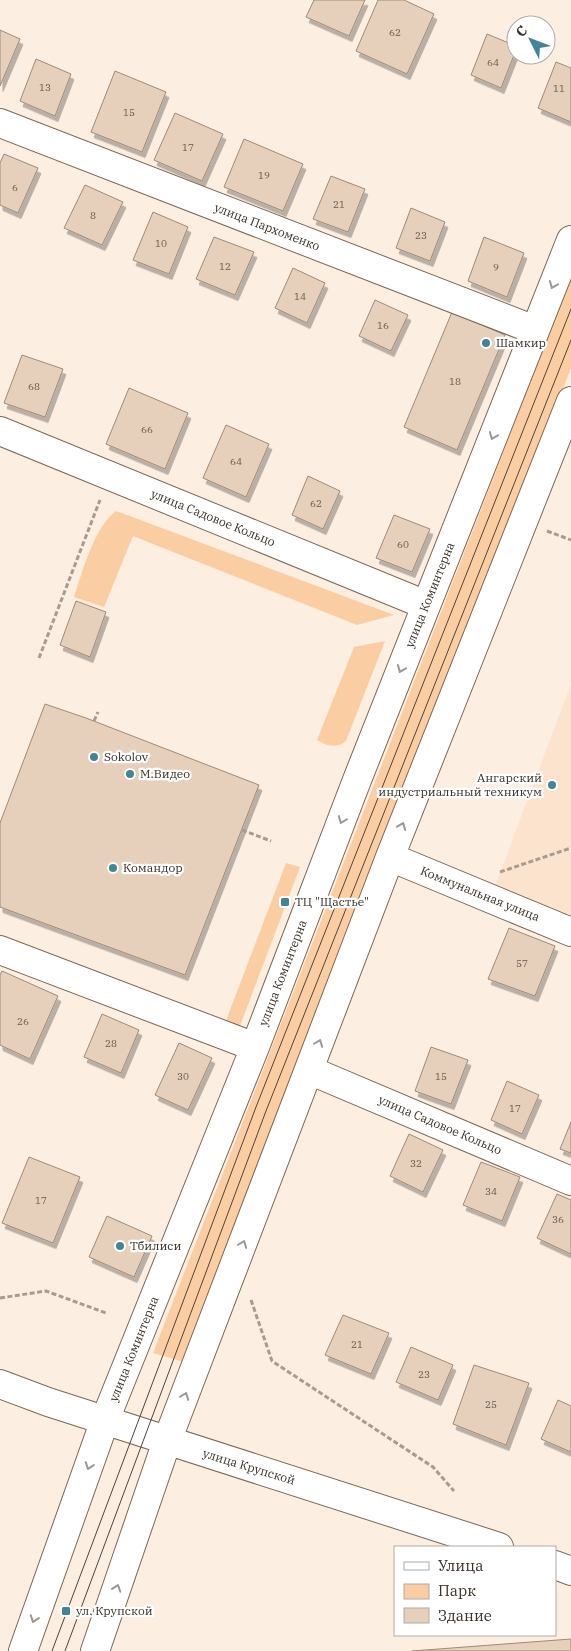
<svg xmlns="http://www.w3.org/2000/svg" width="571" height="1651" font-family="'IBM Plex Serif',serif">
  <defs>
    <filter id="shadow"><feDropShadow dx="3" dy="5.5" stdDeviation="0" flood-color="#0004"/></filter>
  </defs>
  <rect width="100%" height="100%" fill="#fceee1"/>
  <path fill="#fbe3ce" d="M 571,684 L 571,915 L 495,886 Z"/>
  <path fill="#fbcda2" d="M 571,278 L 571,368 L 187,1363 L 153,1353 Z
    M 116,511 L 127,515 L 394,615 L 357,625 L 133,536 L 104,607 L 74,597 C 82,572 95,526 116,511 Z
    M 385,641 L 346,741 C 336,749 327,746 317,740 L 354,647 Z
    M 286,863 L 300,867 L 240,1026 L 224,1026 Z"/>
  <path fill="#e6cfbb" stroke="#9f8a77" filter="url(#shadow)" d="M 314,0 L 365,0 L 349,36 L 306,17 Z
    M 378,0 L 404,0 L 434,14 L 407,74 L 356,51 Z
    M 0,30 L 20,39 L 0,86 Z
    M 487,34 L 516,46 L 516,50 L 501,88 L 471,75 Z
    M 36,59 L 71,74 L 55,116 L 20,101 Z
    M 556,62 L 571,68 L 571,122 L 538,108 Z
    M 115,71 L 166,92 L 142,152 L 91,132 Z
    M 175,113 L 223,134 L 202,181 L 154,160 Z
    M 244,139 L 303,164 L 283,211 L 224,187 Z
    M 4,154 L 38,168 L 18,213 L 0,205 L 0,163 Z
    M 331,176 L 365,189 L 348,232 L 313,219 Z
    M 85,185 L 123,202 L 102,245 L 64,228 Z
    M 411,208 L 445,222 L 430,261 L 396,248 Z
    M 153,212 L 188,227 L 169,274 L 133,260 Z
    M 214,237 L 254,252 L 235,295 L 196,279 Z
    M 484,237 L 524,253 L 507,297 L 468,281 Z
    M 293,268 L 325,283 L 307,323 L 275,308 Z
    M 375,300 L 408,315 L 391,351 L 359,336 Z
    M 452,312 L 505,335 L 457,450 L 404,427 Z
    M 22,355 L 63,369 L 45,417 L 4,403 Z
    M 129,388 L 188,413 L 165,469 L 106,444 Z
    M 226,425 L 269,444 L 246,497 L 203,478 Z
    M 308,476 L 340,491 L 323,529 L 292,515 Z
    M 394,515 L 430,529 L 412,572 L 376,558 Z
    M 76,601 L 106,612 L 90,657 L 60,645 Z
    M 45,704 L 86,718 L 259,785 L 185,975 L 0,907 L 0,823 Z
    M 509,928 L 555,946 L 535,996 L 488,979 Z
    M 2,971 L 58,996 L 30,1059 L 0,1045 L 0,975 Z
    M 102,1014 L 139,1030 L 121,1073 L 84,1057 Z
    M 179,1043 L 212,1058 L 188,1110 L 155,1095 Z
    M 431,1047 L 468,1060 L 451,1104 L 415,1091 Z
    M 507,1081 L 539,1095 L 522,1134 L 491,1120 Z
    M 571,1122 L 571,1153 L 560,1149 Z
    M 409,1134 L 443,1150 L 423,1192 L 390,1176 Z
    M 29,1157 L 80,1177 L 53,1243 L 2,1223 Z
    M 481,1162 L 520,1177 L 502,1221 L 463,1205 Z
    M 557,1194 L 571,1200 L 571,1254 L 537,1238 Z
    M 107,1216 L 152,1236 L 134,1277 L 89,1257 Z
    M 343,1315 L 389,1333 L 371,1374 L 325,1355 Z
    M 411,1347 L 453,1365 L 438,1400 L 396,1382 Z
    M 474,1365 L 529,1383 L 506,1445 L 453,1424 Z
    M 558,1400 L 571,1406 L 571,1452 L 541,1439 Z
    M 571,1639 L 571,1651 L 412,1651 Z"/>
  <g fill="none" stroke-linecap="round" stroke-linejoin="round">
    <defs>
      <path id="minor" d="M 0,123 L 535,330
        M 0,431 L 426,605
        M 390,857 L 571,932
        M 0,950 L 255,1047
        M 309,1070 L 571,1181
        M 0,1384 L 48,1402 L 499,1547
        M 555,1565 L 571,1571
        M 23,1651 L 105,1420 L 255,1047 L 357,780 L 571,240
        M 95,1651 L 167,1441 L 390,857 L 571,401"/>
    </defs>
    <use href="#minor" stroke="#7c6855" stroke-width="30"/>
    <path stroke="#a89c91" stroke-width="3" stroke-dasharray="5 2.5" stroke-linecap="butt" d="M 547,531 L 571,540
      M 39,658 L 100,500
      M 94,721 L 98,712
      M 242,830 L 271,841
      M 500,872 L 571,848
      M 0,1298 L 46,1291 L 106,1313
      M 251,1300 L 272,1361 L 433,1467 L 454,1491"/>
    <use href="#minor" stroke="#fff" stroke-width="28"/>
    <path stroke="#4e453c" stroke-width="1" d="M 52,1651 L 256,1107 L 571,309
      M 65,1651 L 266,1111 L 571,340"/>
  </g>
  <defs><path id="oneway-chevron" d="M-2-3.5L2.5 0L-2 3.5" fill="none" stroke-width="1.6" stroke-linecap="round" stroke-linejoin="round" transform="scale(1.25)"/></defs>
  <g stroke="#9c9894">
    <use href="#oneway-chevron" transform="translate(553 285) rotate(112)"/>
    <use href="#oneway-chevron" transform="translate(493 436) rotate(112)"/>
    <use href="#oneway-chevron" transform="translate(401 669) rotate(112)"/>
    <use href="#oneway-chevron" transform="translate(342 820) rotate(111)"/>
    <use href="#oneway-chevron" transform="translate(402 826) rotate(-68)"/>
    <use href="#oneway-chevron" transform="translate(319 1043) rotate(-69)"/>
    <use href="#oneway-chevron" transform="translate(243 1244) rotate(-69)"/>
    <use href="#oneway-chevron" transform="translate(185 1396) rotate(-69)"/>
    <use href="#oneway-chevron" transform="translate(89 1466) rotate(110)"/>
    <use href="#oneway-chevron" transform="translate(117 1588) rotate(-71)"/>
    <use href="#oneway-chevron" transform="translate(34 1619) rotate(110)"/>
  </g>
  <g fill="#428695" stroke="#fff" stroke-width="2">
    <circle cx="486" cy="343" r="5"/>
    <circle cx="94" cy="757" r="5"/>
    <circle cx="130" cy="774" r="5"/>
    <circle cx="552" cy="785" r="5"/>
    <circle cx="113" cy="868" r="5"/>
    <rect x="280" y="897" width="10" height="10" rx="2.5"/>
    <circle cx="120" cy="1246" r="5"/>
    <rect x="61" y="1606" width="10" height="10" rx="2.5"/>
  </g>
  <g text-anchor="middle" stroke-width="4.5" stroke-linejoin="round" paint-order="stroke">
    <g font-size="10" fill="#64584d">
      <text x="395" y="36">62</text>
      <text x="493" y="66">64</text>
      <text x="45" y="91">13</text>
      <text x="559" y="92">11</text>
      <text x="129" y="116">15</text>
      <text x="188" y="151">17</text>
      <text x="264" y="179">19</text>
      <text x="15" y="191">6</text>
      <text x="339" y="208">21</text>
      <text x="93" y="219">8</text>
      <text x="421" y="239">23</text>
      <text x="161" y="247">10</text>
      <text x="225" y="270">12</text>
      <text x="496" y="271">9</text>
      <text x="300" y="300">14</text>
      <text x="383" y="329">16</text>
      <text x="455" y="385">18</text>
      <text x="34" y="390">68</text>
      <text x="147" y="433">66</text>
      <text x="236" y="465">64</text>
      <text x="316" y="507">62</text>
      <text x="403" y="548">60</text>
      <text x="522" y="967">57</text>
      <text x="23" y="1025">26</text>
      <text x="111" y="1047">28</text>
      <text x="183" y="1080">30</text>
      <text x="441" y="1080">15</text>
      <text x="515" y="1112">17</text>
      <text x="416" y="1167">32</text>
      <text x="491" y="1195">34</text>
      <text x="41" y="1204">17</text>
      <text x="558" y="1223">36</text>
      <text x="357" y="1348">21</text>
      <text x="424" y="1378">23</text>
      <text x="491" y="1408">25</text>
    </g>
    <g font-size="12" fill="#393028" stroke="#fff">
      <text transform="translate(267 227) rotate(21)" y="4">улица Пархоменко</text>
      <text transform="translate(213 518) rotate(22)" y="4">улица Садовое Кольцо</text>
      <text transform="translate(430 595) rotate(-68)" y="4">улица Коминтерна</text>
      <text transform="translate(480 894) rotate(22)" y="4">Коммунальная улица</text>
      <text transform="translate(283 973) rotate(-69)" y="4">улица Коминтерна</text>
      <text transform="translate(440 1125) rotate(23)" y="4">улица Садовое Кольцо</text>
      <text transform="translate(134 1349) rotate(-68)" y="4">улица Коминтерна</text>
      <text transform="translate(249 1467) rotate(17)" y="4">улица Крупской</text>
    </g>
    <g font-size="12" fill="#393028" stroke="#fff" text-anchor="start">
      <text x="496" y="347">Шамкир</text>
      <text x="104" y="761">Sokolov</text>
      <text x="140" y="778">М.Видео</text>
      <text x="542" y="782" text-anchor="end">Ангарский<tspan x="542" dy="14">индустриальный техникум</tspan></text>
      <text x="123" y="872">Командор</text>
      <text x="295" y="906">ТЦ "Щастье"</text>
      <text x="130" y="1250">Тбилиси</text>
      <text x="76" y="1615">ул. Крупской</text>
    </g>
  </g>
  <rect x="394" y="1546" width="162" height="90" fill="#ffffff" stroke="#b0aca9"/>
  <rect x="404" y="1562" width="25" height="8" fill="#ffffff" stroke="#b0aca9"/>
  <text x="438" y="1571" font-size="15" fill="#393028">Улица</text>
  <rect x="404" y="1584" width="25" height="15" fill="#fbcda2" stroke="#b0aca9"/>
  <text x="438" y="1596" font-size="15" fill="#393028">Парк</text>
  <rect x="404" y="1608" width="25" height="15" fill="#e6cfbb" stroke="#b0aca9"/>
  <text x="438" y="1621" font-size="15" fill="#393028">Здание</text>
  <g transform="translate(531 40) rotate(312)"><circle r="24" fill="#ffffff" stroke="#b0aca9"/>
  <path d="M0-4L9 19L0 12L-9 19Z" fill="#428695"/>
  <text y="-8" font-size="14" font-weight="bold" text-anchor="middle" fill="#393028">С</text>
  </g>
</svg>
